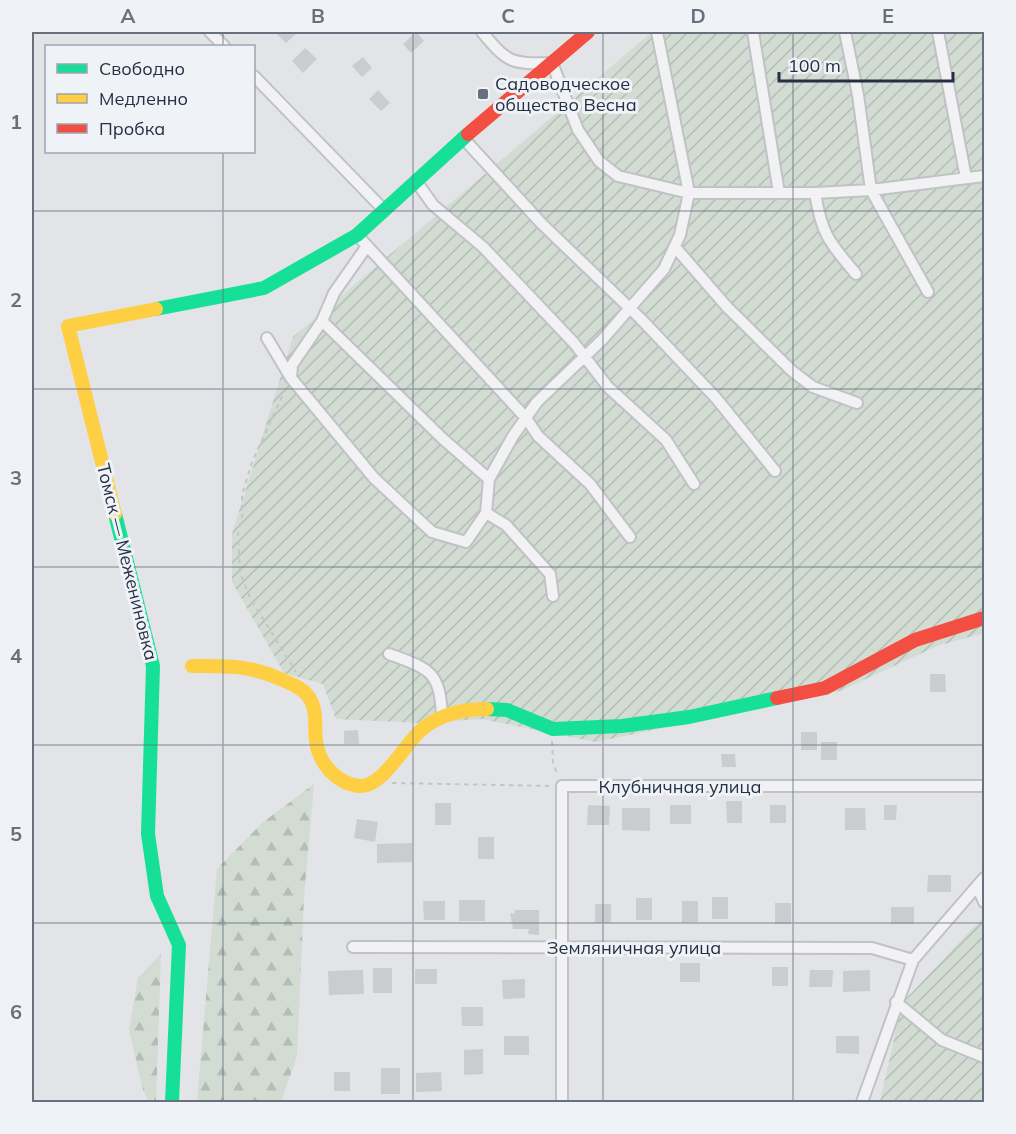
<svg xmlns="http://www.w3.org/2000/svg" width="1016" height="1134" font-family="Mulish,sans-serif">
  <defs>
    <pattern id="forest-firs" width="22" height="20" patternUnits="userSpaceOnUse" patternTransform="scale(1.5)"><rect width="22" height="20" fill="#d2dcd2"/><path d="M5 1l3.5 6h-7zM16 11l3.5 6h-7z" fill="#b4bdb6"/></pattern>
    <pattern id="garden-furrows" width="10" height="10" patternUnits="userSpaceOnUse" patternTransform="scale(1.5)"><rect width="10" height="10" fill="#d2dcd2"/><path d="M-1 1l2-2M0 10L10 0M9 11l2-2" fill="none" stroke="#b4bdb6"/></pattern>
  </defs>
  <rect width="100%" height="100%" fill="#e2e4e8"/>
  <path fill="url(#forest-firs)" d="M 314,784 L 304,897 L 297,1056 L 281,1102 L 197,1102 L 217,869 L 262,823 Z
    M 161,954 L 156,1102 L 149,1102 L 143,1090 L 129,1030 L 138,978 Z"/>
  <path fill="url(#garden-furrows)" d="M 652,32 L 984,32 L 984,633 L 937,646 L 840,691 L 596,742 L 482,719 L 419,723 L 336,719 L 323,684 L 284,673 L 232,582 L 232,534 L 293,337 Z
    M 984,916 L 984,1102 L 880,1102 L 902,1003 Z"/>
  <path fill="#caccd0" d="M 275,32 L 298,32 L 286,43 Z
    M 416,32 L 424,41 L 411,53 L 403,44 Z
    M 305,48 L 317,59 L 303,73 L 292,61 Z
    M 363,57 L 372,68 L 362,77 L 352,66 Z
    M 378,90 L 390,103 L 381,111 L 369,99 Z
    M 930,674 L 945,674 L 946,692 L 930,692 Z
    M 358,730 L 359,744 L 344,744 L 344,731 Z
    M 801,732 L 817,732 L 817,750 L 801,750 Z
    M 821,742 L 837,742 L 837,760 L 821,760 Z
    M 721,754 L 735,754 L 736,767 L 722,767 Z
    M 726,801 L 742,801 L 742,823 L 727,823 Z
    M 435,803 L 451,803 L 451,825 L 435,825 Z
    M 588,805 L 610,806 L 609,825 L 587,825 Z
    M 670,805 L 691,805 L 691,824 L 670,824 Z
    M 770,805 L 786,805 L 786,823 L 770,823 Z
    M 884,805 L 897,805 L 896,820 L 884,820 Z
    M 622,808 L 650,808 L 650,831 L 622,830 Z
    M 845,808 L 865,808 L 866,830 L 845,830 Z
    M 357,819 L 378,822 L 375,842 L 354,838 Z
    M 478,837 L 494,837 L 494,859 L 478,859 Z
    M 412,843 L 412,862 L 377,863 L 377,844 Z
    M 928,875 L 951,875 L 951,892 L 927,892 Z
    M 712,897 L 728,897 L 728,919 L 712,919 Z
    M 636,898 L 652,898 L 652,920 L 636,920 Z
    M 459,900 L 485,900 L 485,921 L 459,921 Z
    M 423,901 L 445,901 L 445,920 L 424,920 Z
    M 682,901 L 698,901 L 698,922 L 682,923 Z
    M 775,903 L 791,903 L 791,924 L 775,924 Z
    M 595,904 L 611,904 L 611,923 L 595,923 Z
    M 891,907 L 914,907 L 914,924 L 891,924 Z
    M 515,910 L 539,910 L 539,935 L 528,934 L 529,929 L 513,929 L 510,913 L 514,914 Z
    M 680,963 L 700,963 L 700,982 L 680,982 Z
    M 772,967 L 788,967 L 788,986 L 772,986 Z
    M 373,968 L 392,968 L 392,993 L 373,993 Z
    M 415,969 L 437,969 L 437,984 L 415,984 Z
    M 363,970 L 364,994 L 329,995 L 328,971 Z
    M 810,970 L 833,970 L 832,987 L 809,987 Z
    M 870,970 L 870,991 L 843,992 L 843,971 Z
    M 525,979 L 525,998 L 503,999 L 502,980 Z
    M 461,1007 L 483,1007 L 483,1026 L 462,1026 Z
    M 504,1036 L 529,1036 L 529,1055 L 504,1055 Z
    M 836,1036 L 859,1036 L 859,1054 L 836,1053 Z
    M 483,1049 L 483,1074 L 464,1075 L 464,1050 Z
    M 381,1068 L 400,1068 L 400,1094 L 381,1094 Z
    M 334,1072 L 350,1072 L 350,1091 L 334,1091 Z
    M 441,1072 L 442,1091 L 416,1092 L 416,1073 Z"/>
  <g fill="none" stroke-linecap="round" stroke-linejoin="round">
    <defs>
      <path id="street" d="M 210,32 L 224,46
        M 482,32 C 508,63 510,64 552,63 L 578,130 L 599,161 L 618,176 L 689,193 L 815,193 L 871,190 L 984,176
        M 753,32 L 779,193
        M 845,32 L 858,95 L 871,190 L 928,292
        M 938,32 L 966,178
        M 254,76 L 384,210
        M 463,138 L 542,224 L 641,319 L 716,398 L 775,471
        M 416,181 L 433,205 L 483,247 L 574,343 L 608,387 L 666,440 L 694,484
        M 815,193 C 822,235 829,242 856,274
        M 357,235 L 526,418 L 538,436 L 590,484 L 630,537
        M 367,246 L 334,293 L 322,321 L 443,439 L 489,479
        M 675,247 L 727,307 L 792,371 L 813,387 L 857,403
        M 322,321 L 292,365 L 291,378 L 374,478 L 432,532 L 466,542 L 486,513 L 489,479 L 513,436 L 537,402 L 602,340 L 664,269 L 680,235 L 689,193 L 657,32
        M 267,338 L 291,378
        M 486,513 L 506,525 L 550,574 L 553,596
        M 389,654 C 430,669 440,671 442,717
        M 977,886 L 984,902
        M 353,947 L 872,948 L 913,960
        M 896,1002 L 942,1040 L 984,1057
        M 562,1102 L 562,786 L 984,786
        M 862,1102 L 913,960 L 984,878"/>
    </defs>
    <use href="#street" stroke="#c0c2c6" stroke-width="14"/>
    <path stroke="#c4c5cb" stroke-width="2" stroke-dasharray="4.5 4.5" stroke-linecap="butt" d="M 286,388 L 252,462 L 242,495 L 242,517 L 238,534 L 240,572 L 250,598 L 296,672
      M 552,741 L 553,763 L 558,776
      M 392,783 L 552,786"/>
    <use href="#street" stroke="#f2f2f4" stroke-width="10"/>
    <path stroke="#16e098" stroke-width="14" d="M 156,309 L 264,288 L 357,235 L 468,134
      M 115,514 L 153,666 L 148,834 L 157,896 L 179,945 L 172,1102
      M 487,709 L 507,710 L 553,729 L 622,726 L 689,717 L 777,698"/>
    <path stroke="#ffcf43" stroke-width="14" d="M 115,514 L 68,326 L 156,309
      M 192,666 C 231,666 250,665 285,681 C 294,685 303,689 308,696 C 318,708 314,726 316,740 C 318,763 337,784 360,786 C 382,787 404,746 419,732 C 437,715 463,709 487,709"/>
    <path stroke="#f24e42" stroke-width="14" d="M 468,134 L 588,32
      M 777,698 L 825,688 L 915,640 L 984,618"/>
  </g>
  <path fill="none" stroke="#686f7d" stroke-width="1.5" stroke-opacity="0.55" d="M 223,32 L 223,46M 413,32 L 413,1102M 603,32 L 603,1102M 793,32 L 793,1102M 223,152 L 223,1102M 32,211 L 984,211M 32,389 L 984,389M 32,567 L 984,567M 32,745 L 984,745M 32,923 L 984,923"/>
  <rect fill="#686f7d" stroke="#eff2f7" stroke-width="2" x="477" y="88" width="12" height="12" rx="3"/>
  <g text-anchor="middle" stroke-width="6" stroke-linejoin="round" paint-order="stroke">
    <g font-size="18" fill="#273043" stroke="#eff2f7" text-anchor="start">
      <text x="495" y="90">Садоводческое<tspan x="495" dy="21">общество Весна</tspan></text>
    </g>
    <g font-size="18" fill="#273043" stroke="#eff2f7">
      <text transform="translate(127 562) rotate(76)" y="6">Томск — Межениновка</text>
      <text x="680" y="793">Клубничная улица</text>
      <text x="634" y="954">Земляничная улица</text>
    </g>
  </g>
  <rect width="1016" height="1134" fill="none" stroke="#eff2f7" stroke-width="66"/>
  <rect x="45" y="45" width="210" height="108" fill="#eff2f7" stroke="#9fa4af" stroke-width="1.5"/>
  <rect x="57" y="64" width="30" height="9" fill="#16e098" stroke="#9fa4af" stroke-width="1.5"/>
  <text x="99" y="75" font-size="18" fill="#273043">Свободно</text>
  <rect x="57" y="94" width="30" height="9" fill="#ffcf43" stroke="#9fa4af" stroke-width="1.5"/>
  <text x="99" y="105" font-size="18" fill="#273043">Медленно</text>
  <rect x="57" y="124" width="30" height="9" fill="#f24e42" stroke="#9fa4af" stroke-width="1.5"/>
  <text x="99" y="135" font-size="18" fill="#273043">Пробка</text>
  <path d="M779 72v9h174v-9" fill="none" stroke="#273043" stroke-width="3"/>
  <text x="788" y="72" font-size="18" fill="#273043" stroke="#eff2f7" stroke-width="4.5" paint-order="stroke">100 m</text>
  <rect x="33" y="33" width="950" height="1068" fill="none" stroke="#686f7d" stroke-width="2"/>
  <g font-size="20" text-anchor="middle" font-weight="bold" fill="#686f7d">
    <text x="128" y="23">A</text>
    <text x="318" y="23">B</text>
    <text x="508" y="23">C</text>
    <text x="698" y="23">D</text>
    <text x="888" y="23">E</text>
    <text x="16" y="129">1</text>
    <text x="16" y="307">2</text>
    <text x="16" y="485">3</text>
    <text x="16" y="663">4</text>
    <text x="16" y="841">5</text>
    <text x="16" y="1019">6</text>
  </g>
</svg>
